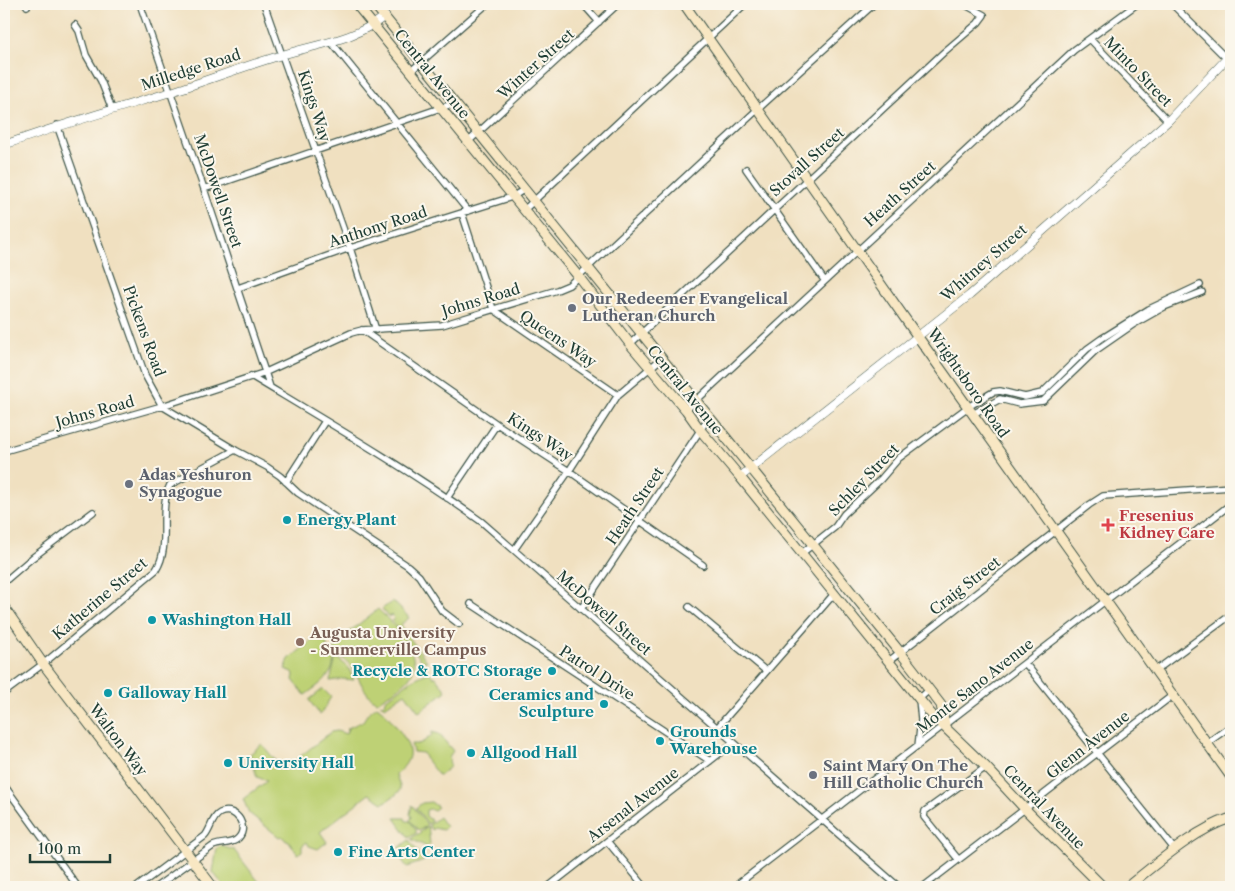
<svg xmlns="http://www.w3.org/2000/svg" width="1235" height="891" font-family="'Libre Caslon Text',serif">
  <rect width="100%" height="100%" fill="#fbf7ec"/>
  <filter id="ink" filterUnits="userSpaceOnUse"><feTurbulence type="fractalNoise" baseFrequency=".02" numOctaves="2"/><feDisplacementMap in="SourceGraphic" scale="10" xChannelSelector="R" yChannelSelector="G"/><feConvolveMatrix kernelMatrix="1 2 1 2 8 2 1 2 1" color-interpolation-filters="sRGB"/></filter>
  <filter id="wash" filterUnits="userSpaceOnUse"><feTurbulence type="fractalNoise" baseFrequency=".0096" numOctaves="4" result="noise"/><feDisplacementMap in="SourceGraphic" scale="20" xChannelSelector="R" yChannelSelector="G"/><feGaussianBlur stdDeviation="1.12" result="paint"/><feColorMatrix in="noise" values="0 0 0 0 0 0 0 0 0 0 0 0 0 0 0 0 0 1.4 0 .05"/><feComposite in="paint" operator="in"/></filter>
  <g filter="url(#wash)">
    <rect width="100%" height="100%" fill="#f0e0c0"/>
    <path fill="#bed175" stroke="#6e8754" d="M 393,601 C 398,607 404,611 409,618 L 400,625 L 427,661 L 423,662 L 392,621 L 394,618 L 391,615 L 389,617 L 382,609 Z
      M 378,609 C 392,623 424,655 411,675 C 407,684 386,696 377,702 C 362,693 360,676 349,664 C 345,659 336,656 335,649 C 334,645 337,642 340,639 Z
      M 315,638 L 322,638 L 327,644 L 326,648 L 330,649 C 342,671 320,684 305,695 L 293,680 L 294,675 L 293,672 L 285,669 L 289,659 Z
      M 336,657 L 348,667 L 354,680 L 343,679 L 330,681 Z
      M 429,672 L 434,678 L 435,676 L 446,691 L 419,712 L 405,693 L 385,707 L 380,704 L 384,704 L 385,700 L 412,680 Z
      M 323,689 L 331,697 L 320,715 L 309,700 Z
      M 377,706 C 385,711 390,719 396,726 C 410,745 417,757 396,774 C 397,784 406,788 394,796 C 389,799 388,801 383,803 L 369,794 L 320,832 L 327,842 L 318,849 L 309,846 L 307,842 L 302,846 L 302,851 L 298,854 L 288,840 L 286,841 L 282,836 L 279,837 L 249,813 L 243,799 L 267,781 L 257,777 L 254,767 L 256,765 L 250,754 L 262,744 L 283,770 L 331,732 L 337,731 L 346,734 L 348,728 L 363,721 L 368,713 Z
      M 432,732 L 439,734 L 453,751 C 449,756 448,761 451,766 L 439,776 L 425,758 L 423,753 L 413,752 L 411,744 C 422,745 424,741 432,735 Z
      M 431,802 L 438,807 L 433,811 L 430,809 L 426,810 L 426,816 L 432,821 L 428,824 L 416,808 L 422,803 Z
      M 412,805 L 427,825 L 420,830 L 417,829 L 410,820 L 412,817 L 410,814 Z
      M 439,817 L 446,827 L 443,830 L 434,828 L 432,830 L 429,825 Z
      M 395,818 L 405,818 L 406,821 L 410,821 L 416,830 L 416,833 L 409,838 Z
      M 428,826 L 430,844 L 427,847 L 411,839 L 417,834 L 420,834 L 421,831 Z
      M 409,840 L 424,861 L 407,867 L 395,851 Z
      M 221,846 L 234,850 L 263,887 L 224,887 L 213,872 L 217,848 Z"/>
  </g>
  <g filter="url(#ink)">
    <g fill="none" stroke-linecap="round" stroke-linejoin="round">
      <defs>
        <path id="minor" d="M 26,4 L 27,6
          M 140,4 L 204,189 L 270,387
          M 264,4 L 350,248 L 376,330
          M 583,4 L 599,22
          M 1172,4 L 1227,59
          M 75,25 L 79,31 L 86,55 L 101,81 L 112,109
          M 1090,39 L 1168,121
          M 332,43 L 468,211
          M 411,71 L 487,4
          M 57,125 L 145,375 L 162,406 L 235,450 L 267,467 L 280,476 L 298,493 L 408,566 L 419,576 L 442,611 L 459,624
          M 469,141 L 618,4
          M 746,169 L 824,280
          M 204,189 L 455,103
          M 524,210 L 745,4
          M 462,213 L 493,309 L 618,395
          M 238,288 L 350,248 L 512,197 L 525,189
          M 362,330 L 497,424 L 569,471 L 703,565
          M 630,344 L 944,52 L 978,23 L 984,15 L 964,4
          M 251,376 C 329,423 408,469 482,522 L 899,887
          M 686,410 L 1074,50 L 1137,4
          M 973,414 L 1000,399 L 1019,404 L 1043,401 L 1095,351 L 1134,324 L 1164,307 L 1202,292
          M 4,451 L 162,406 L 266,372 L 351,333 L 362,330 L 442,325 L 557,290 L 569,285 L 758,109 L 874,4
          M 286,482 L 325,421
          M 447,498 L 497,424
          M 514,550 L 569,471 L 618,395 L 662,358
          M 802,553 L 835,527 L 844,514 L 881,479 L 899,458 L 968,407 L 993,392 L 1000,391 L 1025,397 L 1042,393 L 1087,349 L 1101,339 L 1149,309 L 1200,285
          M 4,582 L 32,558 L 93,512
          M 471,604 L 710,761
          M 689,607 L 766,671
          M 581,609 L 709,417
          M 889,661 L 1089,505 L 1103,496 L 1231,487
          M 1025,663 L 1175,850
          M 1155,671 L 1231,615
          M 4,693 L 43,664 L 156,570 C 172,545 157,511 170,485 L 235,450
          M 717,728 L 834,594
          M 1207,743 L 1231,726
          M 918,746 L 921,720 L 919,699 L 929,690
          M 4,785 L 78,887
          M 607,841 L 645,887
          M 958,859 L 924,817 L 925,811 L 986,767
          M 137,887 L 205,836 C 211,829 212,817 220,813 C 237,805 251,830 236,840 C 230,844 220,843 213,846 L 156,887
          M 548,887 L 733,743
          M 734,887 L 1231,504
          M 923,887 L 1173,695"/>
        <path id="tertiary" d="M 4,145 C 59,125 115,109 171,92 C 208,80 245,66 282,55 C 318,44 355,40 385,16
          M 740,477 L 970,295 L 1168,121 L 1231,54"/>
        <path id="secondary" d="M 356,4 L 578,276 L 630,344 L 686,410 L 701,431 L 740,477 L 932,715 L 986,767 L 1025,809 L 1103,887
          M 374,4 L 900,652 L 941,705 L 945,725
          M 684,4 L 918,337 L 1231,777
          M 4,607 L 44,665 L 213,887
          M 1127,887 C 1156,864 1195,829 1231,818"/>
      </defs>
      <use href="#minor" stroke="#3e5549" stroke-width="8"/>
      <use href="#tertiary" stroke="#3e5549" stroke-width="9"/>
      <use href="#secondary" stroke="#3e5549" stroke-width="11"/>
      <use href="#minor" stroke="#fff" stroke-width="5.5"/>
      <use href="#tertiary" stroke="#fff" stroke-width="8"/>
      <use href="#secondary" stroke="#f8e7c3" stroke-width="9"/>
    </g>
  </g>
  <g fill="#6b7280" stroke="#fbf7ec" stroke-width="2">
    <circle cx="572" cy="308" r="5"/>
    <circle cx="129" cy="484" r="5"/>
    <circle cx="813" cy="775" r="5"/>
  </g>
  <g fill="#0f9aa8" stroke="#fbf7ec" stroke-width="2">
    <circle cx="287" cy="520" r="5"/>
    <circle cx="152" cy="620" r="5"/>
    <circle cx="552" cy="671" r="5"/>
    <circle cx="108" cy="693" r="5"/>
    <circle cx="604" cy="704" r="5"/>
    <circle cx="660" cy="741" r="5"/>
    <circle cx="471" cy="753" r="5"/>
    <circle cx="228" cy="763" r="5"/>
    <circle cx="338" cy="852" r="5"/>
  </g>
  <path fill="#e0444e" stroke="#fbf7ec" stroke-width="2" d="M1105.5 517.5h5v5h5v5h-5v5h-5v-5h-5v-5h5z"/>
  <circle fill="#8d6e63" stroke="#fbf7ec" stroke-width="2" cx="300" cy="642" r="5"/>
  <g text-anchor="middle" stroke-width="4" stroke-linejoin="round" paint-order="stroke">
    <g font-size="15" fill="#1f3d34" stroke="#fbf7ec">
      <text transform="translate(536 64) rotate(-42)" y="5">Winter Street</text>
      <text transform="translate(191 70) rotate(-18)" y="5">Milledge Road</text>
      <text transform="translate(1138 72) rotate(46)" y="5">Minto Street</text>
      <text transform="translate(432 74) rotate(51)" y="5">Central Avenue</text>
      <text transform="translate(314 106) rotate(72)" y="5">Kings Way</text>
      <text transform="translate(807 162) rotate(-42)" y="5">Stovall Street</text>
      <text transform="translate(218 191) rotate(71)" y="5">McDowell Street</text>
      <text transform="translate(900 194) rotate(-42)" y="5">Heath Street</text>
      <text transform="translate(378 227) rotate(-18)" y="5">Anthony Road</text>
      <text transform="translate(984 263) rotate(-41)" y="5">Whitney Street</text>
      <text transform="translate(481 300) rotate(-17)" y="5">Johns Road</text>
      <text transform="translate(144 331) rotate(70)" y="5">Pickens Road</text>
      <text transform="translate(558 339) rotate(34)" y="5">Queens Way</text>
      <text transform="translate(968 383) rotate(55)" y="5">Wrightsboro Road</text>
      <text transform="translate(685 390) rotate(51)" y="5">Central Avenue</text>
      <text transform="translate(95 412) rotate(-16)" y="5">Johns Road</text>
      <text transform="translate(540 437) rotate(33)" y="5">Kings Way</text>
      <text transform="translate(864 480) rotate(-46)" y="5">Schley Street</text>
      <text transform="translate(635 506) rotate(-56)" y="5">Heath Street</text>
      <text transform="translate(965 586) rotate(-38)" y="5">Craig Street</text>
      <text transform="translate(100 599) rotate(-40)" y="5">Katherine Street</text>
      <text transform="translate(604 613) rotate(41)" y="5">McDowell Street</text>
      <text transform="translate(597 673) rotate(33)" y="5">Patrol Drive</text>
      <text transform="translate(975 686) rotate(-38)" y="5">Monte Sano Avenue</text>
      <text transform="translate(118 740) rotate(53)" y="5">Walton Way</text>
      <text transform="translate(1088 745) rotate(-38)" y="5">Glenn Avenue</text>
      <text transform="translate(633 805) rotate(-38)" y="5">Arsenal Avenue</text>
      <text transform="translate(1044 807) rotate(46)" y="5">Central Avenue</text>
    </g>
    <g font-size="15" font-weight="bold" fill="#5b616d" stroke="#fbf7ec" text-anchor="start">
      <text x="582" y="304">Our Redeemer Evangelical<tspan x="582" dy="17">Lutheran Church</tspan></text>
      <text x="139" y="480">Adas Yeshuron<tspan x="139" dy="17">Synagogue</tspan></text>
      <text x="823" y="771">Saint Mary On The<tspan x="823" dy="17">Hill Catholic Church</tspan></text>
    </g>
    <g font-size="15" font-weight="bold" fill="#be3a42" stroke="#fbf7ec" text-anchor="start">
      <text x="1119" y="521">Fresenius<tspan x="1119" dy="17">Kidney Care</tspan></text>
    </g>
    <g font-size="15" font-weight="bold" fill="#0d838f" stroke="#fbf7ec" text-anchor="start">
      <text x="297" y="525">Energy Plant</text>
      <text x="162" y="625">Washington Hall</text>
      <text x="542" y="676" text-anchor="end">Recycle &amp; ROTC Storage</text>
      <text x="118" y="698">Galloway Hall</text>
      <text x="594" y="700" text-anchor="end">Ceramics and<tspan x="594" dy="17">Sculpture</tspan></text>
      <text x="670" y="737">Grounds<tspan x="670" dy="17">Warehouse</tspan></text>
      <text x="481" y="758">Allgood Hall</text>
      <text x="238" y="768">University Hall</text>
      <text x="348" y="857">Fine Arts Center</text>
    </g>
    <g font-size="15" font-weight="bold" fill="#785e54" stroke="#fbf7ec" text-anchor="start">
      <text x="310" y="638">Augusta University<tspan x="310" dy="17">- Summerville Campus</tspan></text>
    </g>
  </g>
  <rect width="1235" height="891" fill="none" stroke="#fbf7ec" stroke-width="20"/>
  <path d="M30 854v8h80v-8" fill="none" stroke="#1f3d34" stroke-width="2.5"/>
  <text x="38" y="854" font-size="15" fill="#1f3d34" stroke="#fbf7ec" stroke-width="4" paint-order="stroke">100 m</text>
</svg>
